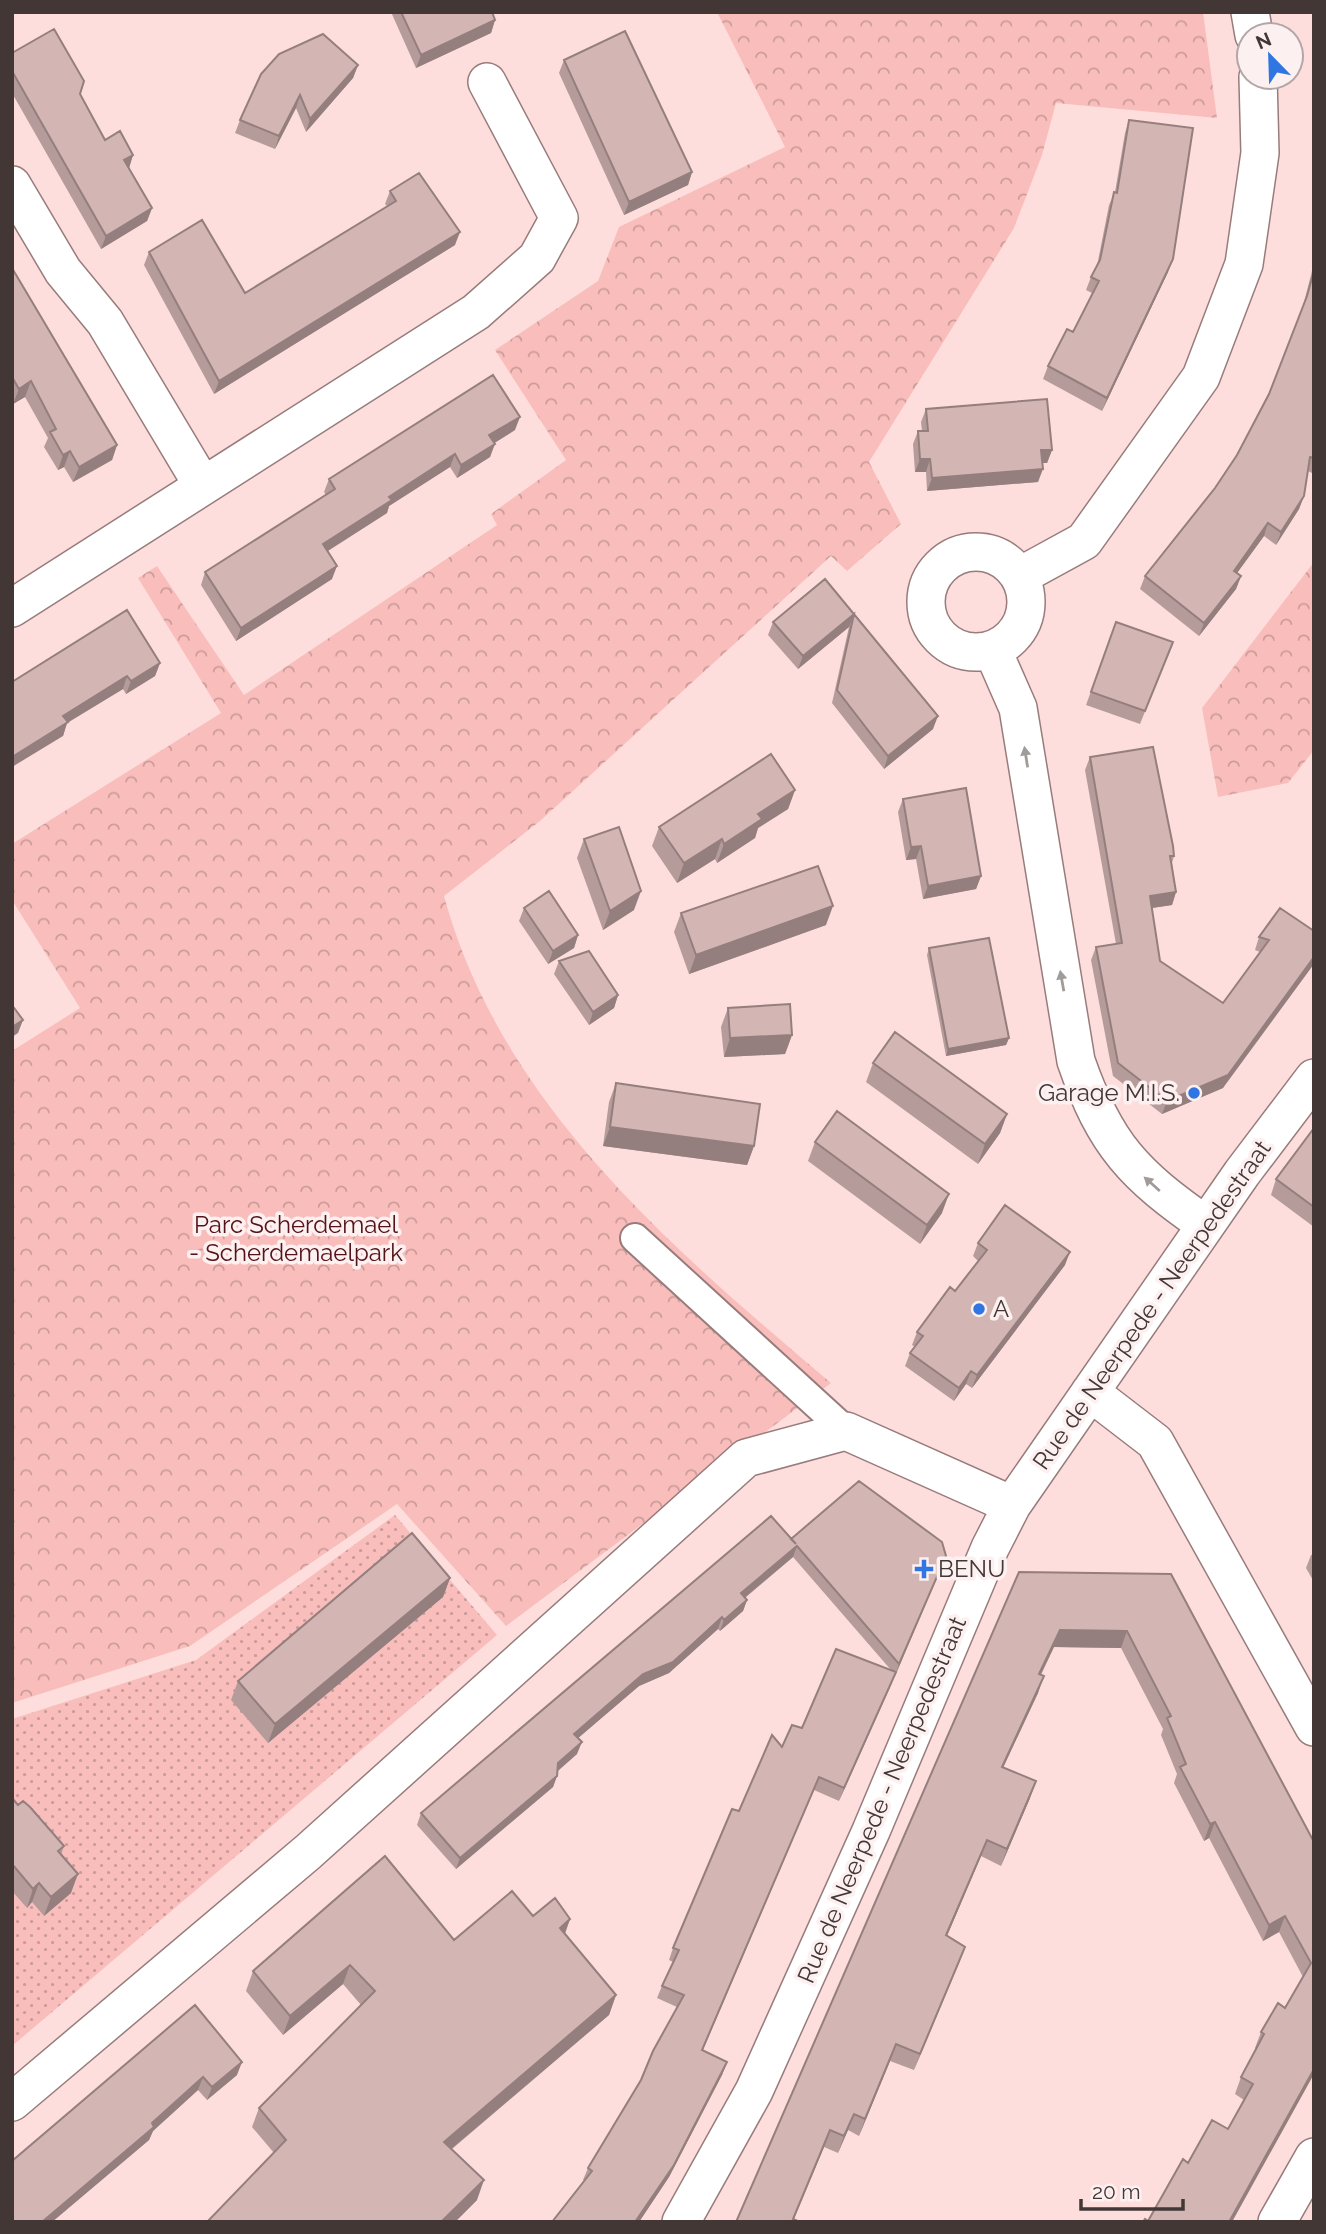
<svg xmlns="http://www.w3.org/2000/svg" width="1326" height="2234" font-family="Raleway,sans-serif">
  <defs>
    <pattern id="park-crowns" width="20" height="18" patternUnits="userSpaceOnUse" patternTransform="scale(1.75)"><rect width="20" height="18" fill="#f9bebb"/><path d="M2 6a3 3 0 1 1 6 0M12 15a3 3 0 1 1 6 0" fill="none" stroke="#cb9b99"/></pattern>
    <pattern id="garden-dots" width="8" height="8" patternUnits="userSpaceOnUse" patternTransform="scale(1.75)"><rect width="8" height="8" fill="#f9bebb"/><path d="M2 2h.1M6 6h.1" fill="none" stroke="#cb9b99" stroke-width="1.8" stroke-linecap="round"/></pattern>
  </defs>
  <rect width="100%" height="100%" fill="#fddedd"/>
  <path fill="url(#park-crowns)" d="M 717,12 L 1203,12 L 1217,118 L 1056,103 L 1042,155 L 1014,228 L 869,462 L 901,524 L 847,571 L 831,556 L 540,821 L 444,896 C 501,1105 673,1249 831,1383 L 506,1626 L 397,1504 L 190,1646 L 12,1703 L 12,1051 L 80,1008 L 12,900 L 12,844 L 221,713 L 138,578 L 157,566 L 244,695 L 497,525 L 491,514 L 566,460 L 495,350 L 598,281 L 619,227 L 785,147 Z
    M 1314,562 L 1314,750 L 1288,783 L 1218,797 L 1202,708 Z"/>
  <path fill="url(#garden-dots)" d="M 395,1515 L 497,1635 L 12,2046 L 12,1719 L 196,1660 Z"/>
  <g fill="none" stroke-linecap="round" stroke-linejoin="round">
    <defs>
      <path id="pedestrian" d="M 635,1238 L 846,1431"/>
      <path id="minor" d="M 1250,12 L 1254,35
        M 12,185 L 63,271 L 105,322 L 203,486
        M926 602a50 50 0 1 1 100 0a50 50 0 1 1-100 0Z
        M 1020,576 L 1084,541 L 1201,377 L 1244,264 L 1260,153 L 1258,77
        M 12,608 L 476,312 L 537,258 L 559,218 L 487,82
        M 993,651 L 1018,708 L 1076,1061 C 1105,1145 1134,1175 1206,1225
        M 1090,1392 L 1155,1442 L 1314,1727
        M 12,2102 L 308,1852 L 746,1458 L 846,1431 L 1012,1505
        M 681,2222 L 754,2091 L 871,1831 L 990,1548 L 1012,1505 L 1242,1173 L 1314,1078
        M 1277,2222 L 1314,2157"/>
    </defs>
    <use href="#pedestrian" stroke="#977c7b" stroke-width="32"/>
    <use href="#minor" stroke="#977c7b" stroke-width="40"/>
    <use href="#pedestrian" stroke="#fff" stroke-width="28"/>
    <use href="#minor" stroke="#fff" stroke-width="37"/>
  </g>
  <path fill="#b59c9b" d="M 391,12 L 492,12 L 495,20 L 491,33 L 416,68 Z
    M 12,53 L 80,94 L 105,140 L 133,155 L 129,168 L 152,208 L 147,221 L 101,249 L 12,93 Z
    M 564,60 L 692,172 L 688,185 L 624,215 L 559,73 Z
    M 358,65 L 353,78 L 306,132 L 296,108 L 275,149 L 235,133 L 240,120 Z
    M 1129,120 L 1168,272 L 1102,411 L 1043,379 L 1048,366 L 1073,332 L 1092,293 L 1086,290 L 1091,277 L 1097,266 L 1109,205 L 1115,192 L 1125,133 Z
    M 390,191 L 455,245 L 214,394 L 144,265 L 149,252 L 245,293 L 387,206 L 385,204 Z
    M 1314,261 L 1314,474 L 1308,471 L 1304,496 L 1299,509 L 1276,545 L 1264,536 L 1237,573 L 1241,576 L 1236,589 L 1199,636 L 1140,589 L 1145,576 L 1215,488 L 1237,455 L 1269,394 L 1303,306 L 1311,275 Z
    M 12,268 L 117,445 L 112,460 L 73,482 L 64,467 L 58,470 L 44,447 L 48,438 L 25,397 L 13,404 L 12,402 Z
    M 926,409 L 1052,450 L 1047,463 L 1042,463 L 1038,482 L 927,491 L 926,472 L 915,472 L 913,444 L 918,431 L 922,431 L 921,422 Z
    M 515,430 L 494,443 L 490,457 L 457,478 L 450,467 L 389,506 L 387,513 L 328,551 L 332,579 L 236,641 L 201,585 L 205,572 L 326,495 L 324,492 L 329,479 Z
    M 825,579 L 933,729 L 884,769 L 832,703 L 849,627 L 798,669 L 768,635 L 773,622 Z
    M 1116,622 L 1173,642 L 1140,724 L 1086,705 Z
    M 160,663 L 155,676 L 126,694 L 123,689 L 67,723 L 63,736 L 12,682 Z
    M 1090,757 L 1174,856 L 1172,863 L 1176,892 L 1172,905 L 1152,908 L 1160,961 L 1223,1003 L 1260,952 L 1255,950 L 1259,937 L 1280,908 L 1223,1088 L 1162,1114 L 1113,1076 L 1091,960 L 1096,947 L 1116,944 L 1085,770 Z
    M 795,790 L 788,809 L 758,828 L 755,838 L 717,863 L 715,859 L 677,883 L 652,846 L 659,827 Z
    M 903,799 L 981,876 L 976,889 L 923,899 L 916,859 L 906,860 L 898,812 Z
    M 584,839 L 634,910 L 603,930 L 577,858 Z
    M 524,908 L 578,935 L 574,948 L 548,964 L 519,921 Z
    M 681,913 L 826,925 L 689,974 L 674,932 Z
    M 929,948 L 1009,1038 L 1006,1045 L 946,1056 L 927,955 Z
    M 559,961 L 618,995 L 614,1008 L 589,1025 L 554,974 Z
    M 728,1008 L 792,1035 L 785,1054 L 724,1057 L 721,1027 Z
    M 873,1063 L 1007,1114 L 1000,1133 L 978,1164 L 866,1082 Z
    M 616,1083 L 754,1146 L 747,1165 L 603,1146 L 609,1102 Z
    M 1314,1128 L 1314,1227 L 1271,1195 L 1276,1179 Z
    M 815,1142 L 942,1213 L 920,1244 L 808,1161 Z
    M 978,1243 L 1065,1265 L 972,1388 L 966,1384 L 954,1401 L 905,1366 L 910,1353 L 915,1347 L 912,1345 L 917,1332 L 955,1291 L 978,1261 L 973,1256 Z
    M 791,1539 L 941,1568 L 895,1676 L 895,1675 L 839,1801 L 814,1790 L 703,2050 L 727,2062 L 722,2075 L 669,2177 L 639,2222 L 552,2222 L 584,2181 L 583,2180 L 588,2168 L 641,2080 L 677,2007 L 657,1998 L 662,1986 L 673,1962 L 669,1960 L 673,1948 L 739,1811 L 782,1747 L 802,1728 L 891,1670 L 793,1557 L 745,1598 L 747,1600 L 743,1611 L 720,1631 L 718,1629 L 669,1673 L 639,1686 L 578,1738 L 577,1754 L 558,1771 L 557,1776 L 553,1787 L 456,1869 L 417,1825 L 421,1813 Z
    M 1314,1554 L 1314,1582 L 1306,1568 L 1311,1555 Z
    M 1019,1572 L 1171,1574 L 1314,1842 L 1314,2074 L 1148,2221 L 1188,2163 L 1228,2129 L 1244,2100 L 1235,2094 L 1241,2077 L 1256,2049 L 1255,2048 L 1261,2032 L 1285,2008 L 1303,1977 L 1279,1932 L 1263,1941 L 1209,1838 L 1204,1841 L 1174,1783 L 1177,1774 L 1161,1735 L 1163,1729 L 1121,1648 L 1054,1647 L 1041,1675 L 1038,1693 L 1003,1767 L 1030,1798 L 1001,1866 L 981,1856 L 947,1936 L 965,1947 L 914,2070 L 890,2061 L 859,2136 L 848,2130 L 838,2153 L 824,2147 L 794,2219 L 736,2222 Z
    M 450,1578 L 443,1597 L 268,1743 L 231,1700 L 238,1681 Z
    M 12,1798 L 18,1805 L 64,1846 L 61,1855 L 71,1893 L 44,1916 L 32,1902 L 27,1908 L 12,1891 Z
    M 533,1916 L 570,1919 L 565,1934 L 616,1995 L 609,2015 L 452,2149 L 477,2200 L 455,2222 L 207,2222 L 274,2153 L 252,2127 L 259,2108 L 361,2005 L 343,1984 L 283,2035 L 246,1991 L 253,1971 L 454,1940 Z
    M 195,2005 L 237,2075 L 207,2100 L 198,2090 L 153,2131 L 149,2140 L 52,2222 L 12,2222 Z"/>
  <path fill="#947f7e" d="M 495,20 L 491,33 L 416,68 L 421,55 Z
    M 358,65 L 353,78 L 306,132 L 310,119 Z
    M 300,95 L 296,108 L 275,149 L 279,136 Z
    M 133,155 L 129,168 L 124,160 Z
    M 692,172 L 688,185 L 624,215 L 629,202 Z
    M 152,208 L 147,221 L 101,249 L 106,236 Z
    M 460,232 L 455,245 L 214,394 L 219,381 Z
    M 1173,259 L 1168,272 L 1102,411 L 1107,398 Z
    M 31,381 L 25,397 L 13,404 L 19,389 Z
    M 520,417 L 515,430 L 485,449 L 489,435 Z
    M 495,444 L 490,457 L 457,478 L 461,465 Z
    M 117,445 L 112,460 L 73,482 L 79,467 Z
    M 1041,450 L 1052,450 L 1047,463 L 1037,463 Z
    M 70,451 L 64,467 L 58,470 L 63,455 Z
    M 455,454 L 450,467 L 389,506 L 387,513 L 318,557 L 323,544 L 389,497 Z
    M 920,459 L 930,459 L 926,472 L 915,472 Z
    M 1043,469 L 1038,482 L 927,491 L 932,478 Z
    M 1304,496 L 1299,509 L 1276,545 L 1281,532 Z
    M 1268,523 L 1264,536 L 1229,584 L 1234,571 Z
    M 337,566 L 332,579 L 236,641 L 241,628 Z
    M 1241,576 L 1236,589 L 1199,636 L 1204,623 Z
    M 854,614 L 849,627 L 798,669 L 803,656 Z
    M 160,663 L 155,676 L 126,694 L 131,681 Z
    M 127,676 L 123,689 L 67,723 L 63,736 L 12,767 L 12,757 L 63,716 Z
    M 938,716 L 933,729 L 884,769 L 888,756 Z
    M 795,790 L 788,809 L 758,828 L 755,838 L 717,863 L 724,844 L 758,814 Z
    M 722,839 L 715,859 L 677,883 L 684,863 Z
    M 921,846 L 916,859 L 906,860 L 911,847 Z
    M 981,876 L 976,889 L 923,899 L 928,886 Z
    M 641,891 L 634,910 L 603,930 L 610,911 Z
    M 1176,892 L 1172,905 L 1145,909 L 1150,896 Z
    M 833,906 L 826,925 L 689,974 L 696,955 Z
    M 578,935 L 574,948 L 548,964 L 553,951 Z
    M 1314,957 L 1314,964 L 1223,1088 L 1162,1114 L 1167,1101 Z
    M 618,995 L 614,1008 L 589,1025 L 593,1012 Z
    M 23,1020 L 18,1033 L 12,1037 L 12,1027 Z
    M 792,1035 L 785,1054 L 724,1057 L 730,1038 Z
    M 1009,1038 L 1006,1045 L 946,1056 L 948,1049 Z
    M 1007,1114 L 1000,1133 L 978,1164 L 985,1144 Z
    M 610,1127 L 754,1146 L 747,1165 L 603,1146 Z
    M 949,1194 L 942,1213 L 920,1244 L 927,1225 Z
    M 1070,1252 L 1065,1265 L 972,1388 L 977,1375 Z
    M 971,1371 L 966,1384 L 954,1401 L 959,1388 Z
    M 797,1546 L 793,1557 L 737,1604 L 741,1593 Z
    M 946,1556 L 941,1568 L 895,1676 L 899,1664 Z
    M 450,1578 L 443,1597 L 268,1743 L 275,1724 Z
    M 747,1600 L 743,1611 L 720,1631 L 724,1620 Z
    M 722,1617 L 718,1629 L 669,1673 L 639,1686 L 570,1745 L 574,1734 L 643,1674 Z
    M 1060,1630 L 1127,1631 L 1121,1648 L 1054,1647 L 1033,1690 L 1039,1674 Z
    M 896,1672 L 891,1685 L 839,1801 L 844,1788 Z
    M 1044,1676 L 1038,1693 L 996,1783 L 1002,1767 Z
    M 582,1742 L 577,1754 L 554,1774 L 558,1763 Z
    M 557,1776 L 553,1787 L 456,1869 L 460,1858 Z
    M 819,1777 L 814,1790 L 697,2063 L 702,2050 Z
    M 1036,1781 L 1030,1798 L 1001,1866 L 1007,1849 Z
    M 1215,1822 L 1209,1838 L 1204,1841 L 1210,1824 Z
    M 987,1840 L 981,1856 L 940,1952 L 946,1935 Z
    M 78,1874 L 71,1893 L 44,1916 L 51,1897 Z
    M 39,1883 L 32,1902 L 27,1908 L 33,1889 Z
    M 1285,1916 L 1279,1932 L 1263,1941 L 1269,1925 Z
    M 570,1919 L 563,1938 L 560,1928 Z
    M 965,1947 L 959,1963 L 914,2070 L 920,2054 Z
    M 350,1965 L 343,1984 L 283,2035 L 290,2016 Z
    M 616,1995 L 609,2015 L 437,2161 L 444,2142 Z
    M 896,2044 L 890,2061 L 859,2136 L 865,2119 Z
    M 242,2062 L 237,2075 L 207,2100 L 212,2087 Z
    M 727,2062 L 722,2075 L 669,2177 L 639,2222 L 635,2222 Z
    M 1314,2069 L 1314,2074 L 1232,2222 L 1229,2222 Z
    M 203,2077 L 198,2090 L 153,2131 L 149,2140 L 52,2222 L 42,2222 Z
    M 854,2114 L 848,2130 L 838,2153 L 844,2136 Z
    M 830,2130 L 824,2147 L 792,2222 Z
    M 484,2180 L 477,2200 L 455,2222 L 441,2222 Z"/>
  <path fill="#d3b5b4" stroke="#947f7e" stroke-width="2" d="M 401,12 L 492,12 L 495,20 L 421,55 Z
    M 54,29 L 84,81 L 80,94 L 105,140 L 120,131 L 133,155 L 124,160 L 152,208 L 106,236 L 12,71 L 12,53 Z
    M 625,31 L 692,172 L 629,202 L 564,60 Z
    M 323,34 L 358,65 L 310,119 L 300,95 L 279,136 L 240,120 L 261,74 L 279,54 Z
    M 1129,120 L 1193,128 L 1173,259 L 1107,398 L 1048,366 L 1067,329 L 1073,332 L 1099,281 L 1091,277 L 1100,260 L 1114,192 L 1117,193 Z
    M 419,173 L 460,232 L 219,381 L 149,252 L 202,220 L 245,293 L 396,201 L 390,191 Z
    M 12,268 L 117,445 L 79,467 L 70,451 L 63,455 L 50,432 L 56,429 L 31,381 L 19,389 L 12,377 Z
    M 1314,271 L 1314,458 L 1310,457 L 1304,496 L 1281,532 L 1268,523 L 1234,571 L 1241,576 L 1204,623 L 1145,576 L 1215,488 L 1237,455 L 1269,394 L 1307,296 Z
    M 493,375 L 520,417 L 489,435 L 495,444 L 461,465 L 455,454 L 389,497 L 392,500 L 323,544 L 337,566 L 241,628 L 205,572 L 335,489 L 329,479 Z
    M 1047,399 L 1052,450 L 1041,450 L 1043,469 L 932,478 L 930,459 L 920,459 L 918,431 L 928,431 L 926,409 Z
    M 825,579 L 938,716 L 888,756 L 837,690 L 854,614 L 803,656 L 773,622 Z
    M 127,610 L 160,663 L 131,681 L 127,676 L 63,716 L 68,722 L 12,757 L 12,682 Z
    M 1116,622 L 1173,642 L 1145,711 L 1091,692 Z
    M 1153,747 L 1173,846 L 1174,856 L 1170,856 L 1176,892 L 1150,896 L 1160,961 L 1223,1003 L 1269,940 L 1259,937 L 1280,908 L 1314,931 L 1314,957 L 1228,1075 L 1167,1101 L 1118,1063 L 1096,947 L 1122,943 L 1090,757 Z
    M 771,754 L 795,790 L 758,814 L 762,819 L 724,844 L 722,839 L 684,863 L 659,827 Z
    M 966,788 L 981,876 L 928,886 L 921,846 L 911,847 L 903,799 Z
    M 619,827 L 641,891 L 610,911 L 584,839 Z
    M 818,866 L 833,906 L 696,955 L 681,913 Z
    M 549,891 L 578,935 L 553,951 L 524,908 Z
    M 989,938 L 1009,1038 L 948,1049 L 929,948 Z
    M 589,951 L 618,995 L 593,1012 L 559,961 Z
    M 790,1004 L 792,1035 L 730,1038 L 728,1008 Z
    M 12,1005 L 23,1020 L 12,1027 Z
    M 895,1032 L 1007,1114 L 985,1144 L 873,1063 Z
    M 616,1083 L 760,1104 L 754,1146 L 610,1127 Z
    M 837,1111 L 949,1194 L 927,1225 L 815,1142 Z
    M 1314,1128 L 1314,1207 L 1276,1179 Z
    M 1005,1205 L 1070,1252 L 977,1375 L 971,1371 L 959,1388 L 910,1353 L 923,1336 L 917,1332 L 950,1287 L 955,1291 L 987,1250 L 978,1243 Z
    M 859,1481 L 942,1542 L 946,1556 L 899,1664 L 797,1546 L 741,1593 L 747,1600 L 724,1620 L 722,1617 L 673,1662 L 643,1674 L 574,1734 L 582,1742 L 558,1763 L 557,1776 L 460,1858 L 421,1813 L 771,1516 L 796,1544 L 791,1539 Z
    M 412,1533 L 450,1578 L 275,1724 L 238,1681 Z
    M 1019,1572 L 1171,1574 L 1314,1842 L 1314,2069 L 1229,2222 L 1143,2222 L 1145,2219 L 1148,2221 L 1183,2159 L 1188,2163 L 1212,2120 L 1228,2129 L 1253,2084 L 1241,2077 L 1264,2034 L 1261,2032 L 1278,2003 L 1285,2008 L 1311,1963 L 1285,1916 L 1269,1925 L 1215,1822 L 1210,1824 L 1180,1767 L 1186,1764 L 1167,1718 L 1171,1716 L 1127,1631 L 1060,1630 L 1039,1674 L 1044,1676 L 1002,1767 L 1036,1781 L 1007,1849 L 987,1840 L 946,1935 L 965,1947 L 920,2054 L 896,2044 L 865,2119 L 854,2114 L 844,2136 L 830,2130 L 793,2219 L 800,2222 L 736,2222 Z
    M 836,1649 L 896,1672 L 844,1788 L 819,1777 L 702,2050 L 727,2062 L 674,2165 L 635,2222 L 552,2222 L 592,2171 L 588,2168 L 641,2080 L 653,2051 L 684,1995 L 662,1986 L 679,1950 L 673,1948 L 732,1809 L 739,1811 L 772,1735 L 782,1747 L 792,1725 L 802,1728 Z
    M 12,1798 L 18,1805 L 23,1801 L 30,1807 L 64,1846 L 58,1851 L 78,1874 L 51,1897 L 39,1883 L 33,1889 L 12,1864 Z
    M 385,1856 L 454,1940 L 512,1891 L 533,1916 L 555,1898 L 570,1919 L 560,1928 L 616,1995 L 444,2142 L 484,2180 L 441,2222 L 207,2222 L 286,2140 L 259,2108 L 375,1991 L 350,1965 L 290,2016 L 253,1971 Z
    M 195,2005 L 242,2062 L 212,2087 L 203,2077 L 152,2123 L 154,2127 L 42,2222 L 12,2222 L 12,2161 Z"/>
  <defs><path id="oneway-solid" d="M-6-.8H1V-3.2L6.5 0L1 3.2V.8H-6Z" transform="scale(1.75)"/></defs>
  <g fill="#a19b9a">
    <use href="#oneway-solid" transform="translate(1026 757) rotate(-99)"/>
    <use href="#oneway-solid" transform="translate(1062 981) rotate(-100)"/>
    <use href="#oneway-solid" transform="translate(1152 1184) rotate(-138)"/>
  </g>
  <g fill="#2f76e3" stroke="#fdf0f0" stroke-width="2.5">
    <circle cx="1194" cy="1093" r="7"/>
    <circle cx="979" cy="1309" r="7"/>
    <path d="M920.5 1558.5h7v7h7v7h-7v7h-7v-7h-7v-7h7z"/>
  </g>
  <g text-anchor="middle" stroke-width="7" stroke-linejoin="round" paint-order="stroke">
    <g font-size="24" fill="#433736" stroke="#fdf0f0" text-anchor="start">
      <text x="1180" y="1101" text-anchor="end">Garage M.I.S.</text>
      <text x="993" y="1317">A</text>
      <text x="938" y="1577">BENU</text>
    </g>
    <g font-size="24" fill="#541318" stroke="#fdf0f0">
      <text x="296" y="1233">Parc Scherdemael<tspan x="296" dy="28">- Scherdemaelpark</tspan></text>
    </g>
    <g font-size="24" fill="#433736" stroke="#fdf0f0">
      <text transform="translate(1152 1305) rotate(-55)" y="8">Rue de Neerpede - Neerpedestraat</text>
      <text transform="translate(882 1800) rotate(-67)" y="8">Rue de Neerpede - Neerpedestraat</text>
    </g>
  </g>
  <rect width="1326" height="2234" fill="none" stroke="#433736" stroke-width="28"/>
  <g transform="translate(1270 56) rotate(337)"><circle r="33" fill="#fdf0f0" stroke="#b3a6a6" stroke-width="2"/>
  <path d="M0-5L12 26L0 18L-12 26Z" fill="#2f76e3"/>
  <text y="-10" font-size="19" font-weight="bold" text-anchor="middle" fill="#433736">N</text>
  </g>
  <path d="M1081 2199v10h102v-10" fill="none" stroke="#433736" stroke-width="3.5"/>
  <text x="1092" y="2199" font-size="21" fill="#433736" stroke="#fdf0f0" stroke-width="5" paint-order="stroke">20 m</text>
</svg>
